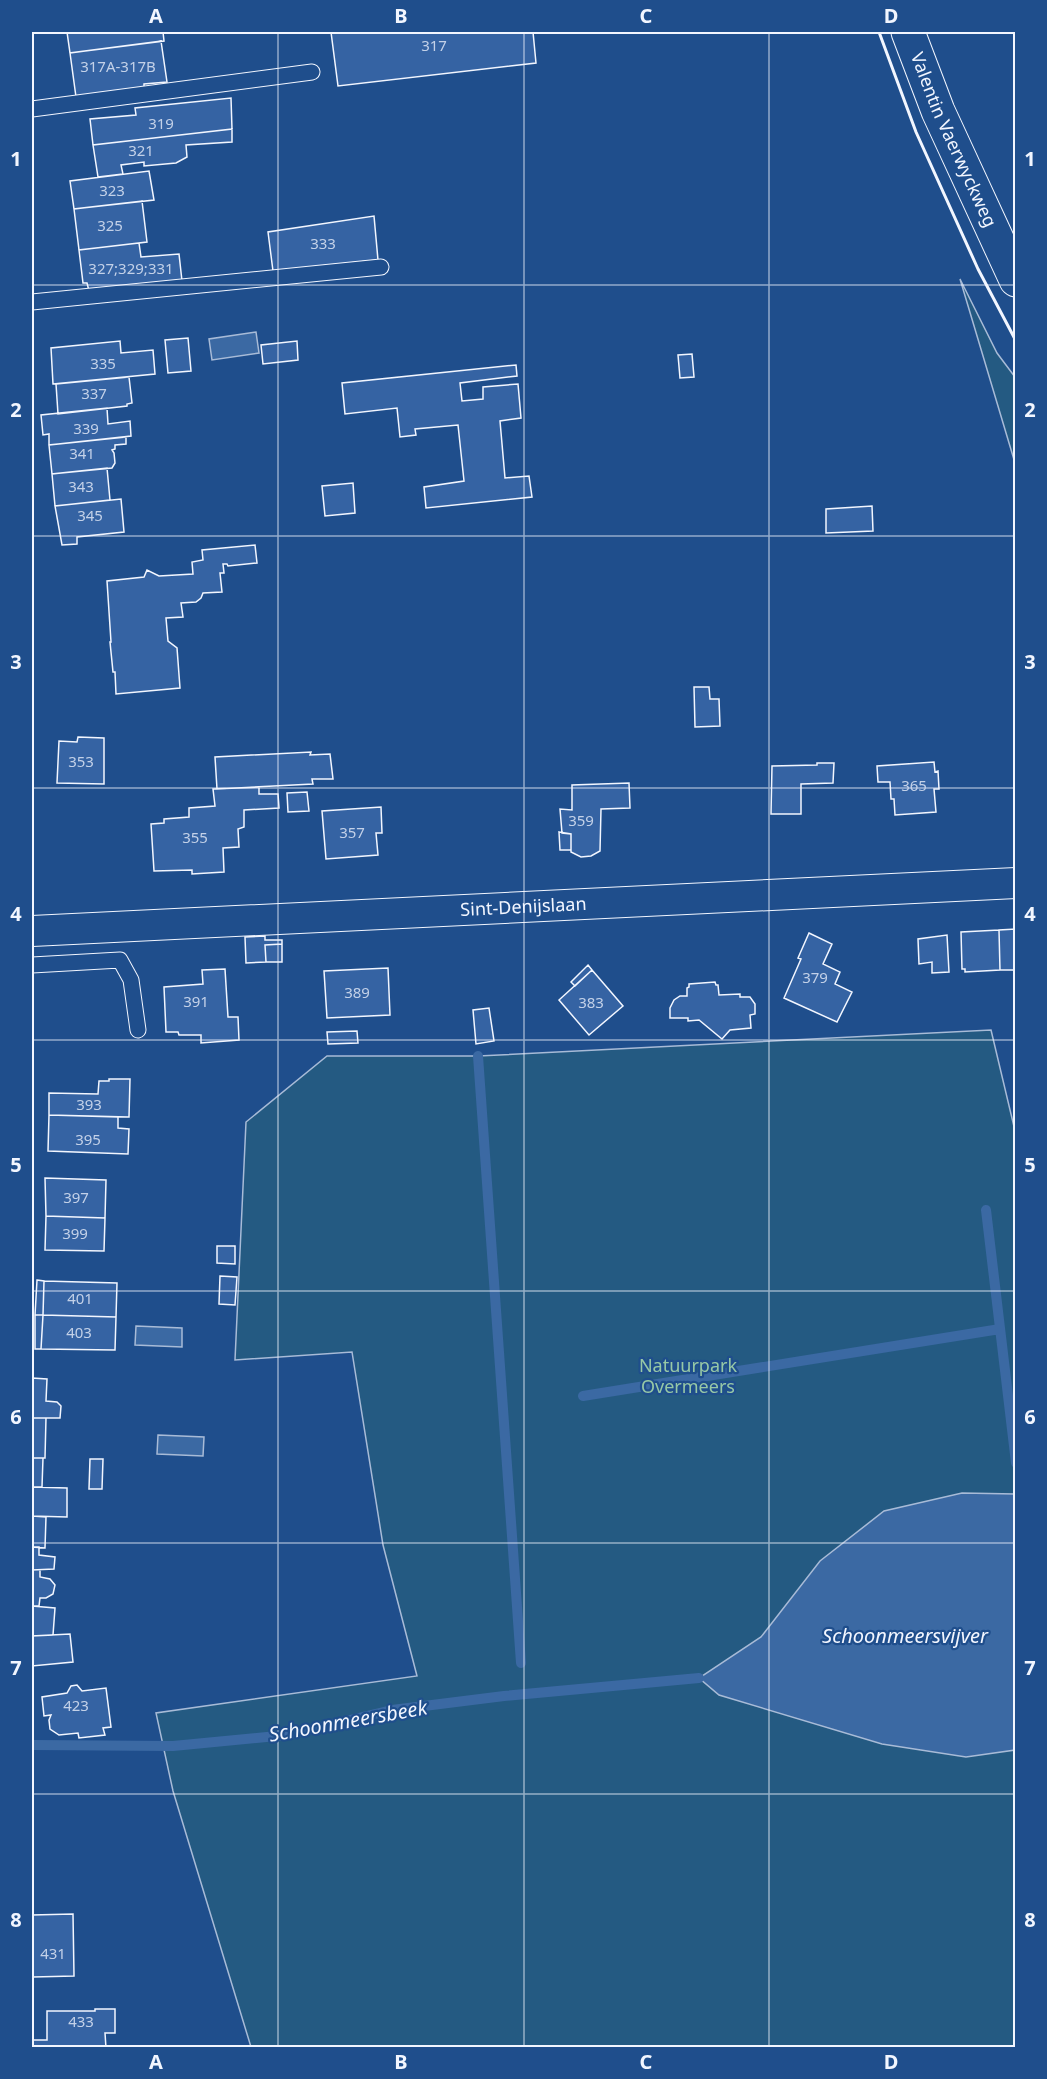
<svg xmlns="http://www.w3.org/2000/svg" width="1047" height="2079" font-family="'Noto Sans',sans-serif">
  <rect width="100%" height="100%" fill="#1f4e8c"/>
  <path fill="#245a82" stroke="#a8bbd7" stroke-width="1.5" d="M 960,279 L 997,353 L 1015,377 L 1015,463 Z
    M 991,1030 L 1016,1135 L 1015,2047 L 251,2047 L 173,1791 L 156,1713 L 417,1676 L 383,1545 L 352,1352 L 235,1360 L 246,1122 L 327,1056 L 478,1056 Z"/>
  <path fill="#3b69a3" stroke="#a8bbd7" stroke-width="1.5" d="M 256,332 L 259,353 L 212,360 L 209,339 Z
    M 136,1326 L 182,1328 L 182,1347 L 135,1345 Z
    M 158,1435 L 204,1437 L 203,1456 L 157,1454 Z
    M 962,1493 L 1015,1494 L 1015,1750 L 966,1757 L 882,1744 L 719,1695 L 699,1678 L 761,1637 L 820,1561 L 884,1511 Z"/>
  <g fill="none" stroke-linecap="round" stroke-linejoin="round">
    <path stroke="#3b69a3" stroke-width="10" d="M 478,1056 L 521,1663
      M 986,1210 L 1016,1463
      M 583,1396 L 1000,1329
      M 32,1745 L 173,1746 L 287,1735 L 392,1710 L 504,1696 L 699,1678"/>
  </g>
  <path fill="#3563a3" stroke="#f2f6ff" stroke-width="1.5" d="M 67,32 L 163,32 L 164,41 L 70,53 Z
    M 331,32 L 533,32 L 536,63 L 338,86 Z
    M 161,41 L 167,82 L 144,84 L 144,88 L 76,97 L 70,53 Z
    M 231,98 L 232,129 L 93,145 L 90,119 L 136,115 L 135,108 Z
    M 232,129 L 232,142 L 186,145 L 187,157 L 176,163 L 144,166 L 144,162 L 121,165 L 123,174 L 98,177 L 93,145 Z
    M 149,171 L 154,200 L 74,209 L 70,181 Z
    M 142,201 L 147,242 L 79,250 L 74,209 Z
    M 374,216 L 378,260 L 273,271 L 268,232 Z
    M 139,243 L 141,257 L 179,254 L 182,281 L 89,291 L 87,283 L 83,283 L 79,250 Z
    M 188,338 L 191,371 L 168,373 L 165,340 Z
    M 120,341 L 121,353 L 153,350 L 155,374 L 53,384 L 51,348 Z
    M 297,341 L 298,360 L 263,364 L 261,345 Z
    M 692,354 L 694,377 L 680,378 L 678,355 Z
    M 516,365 L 517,376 L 460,383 L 462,401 L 483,399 L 483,387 L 518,384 L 521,418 L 500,421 L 505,478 L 529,476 L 532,497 L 426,508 L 424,487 L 464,481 L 458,425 L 415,429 L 416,435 L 400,437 L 397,408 L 345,414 L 342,383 Z
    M 129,377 L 132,403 L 127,404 L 127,406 L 58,414 L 56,384 Z
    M 107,408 L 108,424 L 130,421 L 131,436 L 49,445 L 49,434 L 43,435 L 41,415 Z
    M 126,437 L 126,444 L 115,445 L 115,449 L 112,450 L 114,453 L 115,463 L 112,468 L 52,474 L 49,445 Z
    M 107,468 L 110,500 L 55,506 L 52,474 Z
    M 353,483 L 355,513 L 325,516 L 322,486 Z
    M 121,499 L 124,532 L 77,537 L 77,544 L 62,545 L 55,506 Z
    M 872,506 L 873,531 L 826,533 L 826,509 Z
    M 255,545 L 257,563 L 228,566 L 227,564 L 223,564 L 224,573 L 220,573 L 222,592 L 203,593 L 201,598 L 196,602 L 181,603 L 183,617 L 166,618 L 168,641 L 177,648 L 180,688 L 116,694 L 115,672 L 113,672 L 110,642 L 111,642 L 107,581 L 144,577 L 147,570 L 159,576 L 193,574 L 192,562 L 203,560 L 202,550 Z
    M 694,687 L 709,687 L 710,699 L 719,699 L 720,726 L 695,727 Z
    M 78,737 L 104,738 L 104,784 L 57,783 L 59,741 L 77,742 Z
    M 311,752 L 310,755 L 330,754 L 333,779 L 312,779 L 313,784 L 217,789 L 215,757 Z
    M 934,762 L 935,772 L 938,771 L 939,789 L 934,789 L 936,812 L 895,815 L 894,799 L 891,799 L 890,782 L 878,782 L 877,766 Z
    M 817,763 L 834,763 L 833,783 L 801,784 L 801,814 L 771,814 L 772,766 L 817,765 Z
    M 629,783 L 630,808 L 601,809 L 600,851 L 591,856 L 581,857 L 571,852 L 571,834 L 562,833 L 560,809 L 572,810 L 572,785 Z
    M 259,787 L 259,794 L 278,794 L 279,808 L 244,810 L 244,827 L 238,829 L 239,847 L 223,848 L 224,872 L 192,874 L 192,870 L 154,871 L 151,824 L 164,823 L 164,819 L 189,817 L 189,808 L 215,806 L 213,789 Z
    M 307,792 L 309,811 L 288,812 L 287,793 Z
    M 381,807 L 382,833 L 376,833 L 378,855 L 326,859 L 322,811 Z
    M 559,832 L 571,834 L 571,850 L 560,850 Z
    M 1016,929 L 1016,970 L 1000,970 L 999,930 Z
    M 999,930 L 1000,970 L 965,972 L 965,969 L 962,969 L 961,932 Z
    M 809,933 L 832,944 L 823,964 L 840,972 L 835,984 L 852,992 L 837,1022 L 784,998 L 801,959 L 798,958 Z
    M 947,935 L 949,972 L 932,973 L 932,962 L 919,964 L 918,939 Z
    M 265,936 L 265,940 L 282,940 L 282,944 L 265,945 L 266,962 L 246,963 L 245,937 Z
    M 282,944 L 282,962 L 266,962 L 265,945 Z
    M 588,965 L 592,970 L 575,986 L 571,982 Z
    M 388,968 L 390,1015 L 327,1018 L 324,971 Z
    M 225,969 L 228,1017 L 238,1017 L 239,1040 L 201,1043 L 201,1035 L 179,1035 L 178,1032 L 166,1032 L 164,987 L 203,984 L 202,970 Z
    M 592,970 L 623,1006 L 589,1035 L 559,1000 Z
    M 715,982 L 716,985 L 718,985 L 719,995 L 740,994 L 740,997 L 750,997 L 755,1004 L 755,1014 L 750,1015 L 751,1028 L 730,1030 L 722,1039 L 699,1020 L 688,1021 L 688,1018 L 670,1018 L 670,1008 L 674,1000 L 680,996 L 687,996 L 687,988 L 689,987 L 689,984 Z
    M 489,1008 L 494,1041 L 476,1044 L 473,1010 Z
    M 357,1031 L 358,1043 L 328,1044 L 327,1032 Z
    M 109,1079 L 130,1079 L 129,1117 L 49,1115 L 49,1093 L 98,1094 L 99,1081 L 109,1081 Z
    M 49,1115 L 118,1117 L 118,1128 L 129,1129 L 128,1154 L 48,1151 Z
    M 45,1178 L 106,1180 L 105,1218 L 46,1216 Z
    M 46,1216 L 105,1218 L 104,1251 L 45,1250 Z
    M 217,1246 L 235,1246 L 235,1264 L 217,1263 Z
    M 220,1276 L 237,1277 L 235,1305 L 219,1304 Z
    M 37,1280 L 44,1281 L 43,1315 L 35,1315 Z
    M 44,1281 L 117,1283 L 116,1317 L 43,1315 Z
    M 35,1315 L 43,1315 L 41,1349 L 35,1349 Z
    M 43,1315 L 116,1317 L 115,1350 L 41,1349 Z
    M 32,1378 L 47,1379 L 46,1401 L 57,1402 L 61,1406 L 60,1418 L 32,1418 Z
    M 32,1418 L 46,1418 L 45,1458 L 32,1458 Z
    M 32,1458 L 43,1458 L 42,1487 L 32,1487 Z
    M 90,1459 L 103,1459 L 102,1489 L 89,1489 Z
    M 32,1487 L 67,1488 L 67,1517 L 32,1516 Z
    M 32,1516 L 46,1517 L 45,1548 L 32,1547 Z
    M 32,1547 L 39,1547 L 39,1555 L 55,1557 L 54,1569 L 32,1570 Z
    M 32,1570 L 40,1570 L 40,1577 L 50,1579 L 55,1585 L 53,1594 L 46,1598 L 40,1598 L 39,1606 L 32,1606 Z
    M 32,1606 L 55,1608 L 53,1635 L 32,1636 Z
    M 70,1634 L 73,1662 L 32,1666 L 32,1636 Z
    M 77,1685 L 82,1691 L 106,1688 L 111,1727 L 103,1728 L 105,1735 L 79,1738 L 78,1733 L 59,1735 L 50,1729 L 49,1720 L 51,1715 L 44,1716 L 42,1697 L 67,1693 L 71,1686 Z
    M 73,1914 L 74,1976 L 33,1977 L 32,1915 Z
    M 95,2009 L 115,2009 L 115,2033 L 105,2033 L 106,2048 L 32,2048 L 32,2040 L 47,2040 L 47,2011 L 95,2011 Z"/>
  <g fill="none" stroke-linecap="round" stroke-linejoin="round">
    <defs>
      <path id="lane" d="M 32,109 L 312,72
        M 32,302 L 381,267
        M 32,965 L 120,960 L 131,980 L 138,1030"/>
      <g id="street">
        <path id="s1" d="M 32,931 L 1016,883"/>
      </g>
      <g id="primary">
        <path id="s2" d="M 908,32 L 938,111 L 1016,280"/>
      </g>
    </defs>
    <use href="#lane" stroke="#f2f6ff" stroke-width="17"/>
    <use href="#street" stroke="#f2f6ff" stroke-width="32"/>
    <use href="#primary" stroke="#f2f6ff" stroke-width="35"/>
    <use href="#lane" stroke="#1f4e8c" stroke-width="15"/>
    <use href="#street" stroke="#1f4e8c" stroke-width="30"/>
    <use href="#primary" stroke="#1f4e8c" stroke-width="33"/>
    <path stroke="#f2f6ff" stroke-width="3" d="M 879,32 L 916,132 L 978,269 L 1016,341"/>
  </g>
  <path fill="none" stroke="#f2f6ff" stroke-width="1.5" stroke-opacity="0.55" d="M 278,32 L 278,2048M 524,32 L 524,2048M 769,32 L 769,2048M 32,285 L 1016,285M 32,536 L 1016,536M 32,788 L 1016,788M 32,1040 L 1016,1040M 32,1291 L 1016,1291M 32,1543 L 1016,1543M 32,1794 L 1016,1794"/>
  <g text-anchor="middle" stroke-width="4.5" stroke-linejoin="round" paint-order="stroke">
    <g font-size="15" fill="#c3d1e8">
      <text x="434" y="51">317</text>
      <text x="118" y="72">317A-317B</text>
      <text x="161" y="129">319</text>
      <text x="141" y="156">321</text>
      <text x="112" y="196">323</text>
      <text x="110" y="231">325</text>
      <text x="323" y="249">333</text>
      <text x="131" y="274">327;329;331</text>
      <text x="103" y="369">335</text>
      <text x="94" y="399">337</text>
      <text x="86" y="434">339</text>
      <text x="82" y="459">341</text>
      <text x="81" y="492">343</text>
      <text x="90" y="521">345</text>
      <text x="81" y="767">353</text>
      <text x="914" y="791">365</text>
      <text x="581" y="826">359</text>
      <text x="352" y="838">357</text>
      <text x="195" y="843">355</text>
      <text x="815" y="983">379</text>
      <text x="357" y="998">389</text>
      <text x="196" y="1007">391</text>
      <text x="591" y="1008">383</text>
      <text x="89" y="1110">393</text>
      <text x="88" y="1145">395</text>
      <text x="76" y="1203">397</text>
      <text x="75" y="1239">399</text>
      <text x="80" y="1304">401</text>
      <text x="79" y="1338">403</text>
      <text x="76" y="1711">423</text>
      <text x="53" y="1959">431</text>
      <text x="81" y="2027">433</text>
    </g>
    <g font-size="18" fill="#f2f6ff" stroke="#1f4e8c">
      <text dy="6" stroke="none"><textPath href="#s2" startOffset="117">Valentin Vaerwyckweg</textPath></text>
      <text dy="6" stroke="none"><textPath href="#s1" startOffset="492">Sint-Denijslaan</textPath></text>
    </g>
    <g font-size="18" fill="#97c8a6" stroke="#1f4e8c">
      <text x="688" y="1372">Natuurpark<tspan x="688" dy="21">Overmeers</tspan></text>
    </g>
    <g font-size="20" font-style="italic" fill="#f2f6ff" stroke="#1f4e8c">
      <text x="905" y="1643">Schoonmeersvijver</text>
      <text transform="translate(348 1721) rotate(-10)" y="7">Schoonmeersbeek</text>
    </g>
  </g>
  <rect width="1047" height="2079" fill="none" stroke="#1f4e8c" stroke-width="66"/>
  <rect x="33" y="33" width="981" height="2013" fill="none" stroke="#f2f6ff" stroke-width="2"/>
  <g font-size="20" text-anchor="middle" font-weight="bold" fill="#f2f6ff">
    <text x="156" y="23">A</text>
    <text x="401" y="23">B</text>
    <text x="646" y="23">C</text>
    <text x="891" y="23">D</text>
    <text x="16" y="166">1</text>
    <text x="1030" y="166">1</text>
    <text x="16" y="417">2</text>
    <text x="1030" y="417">2</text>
    <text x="16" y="669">3</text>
    <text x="1030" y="669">3</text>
    <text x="16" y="921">4</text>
    <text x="1030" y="921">4</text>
    <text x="16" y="1172">5</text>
    <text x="1030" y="1172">5</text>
    <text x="16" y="1424">6</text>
    <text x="1030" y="1424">6</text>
    <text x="16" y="1675">7</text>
    <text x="1030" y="1675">7</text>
    <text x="16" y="1927">8</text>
    <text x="1030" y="1927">8</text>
    <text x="156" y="2069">A</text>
    <text x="401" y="2069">B</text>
    <text x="646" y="2069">C</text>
    <text x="891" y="2069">D</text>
  </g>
</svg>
